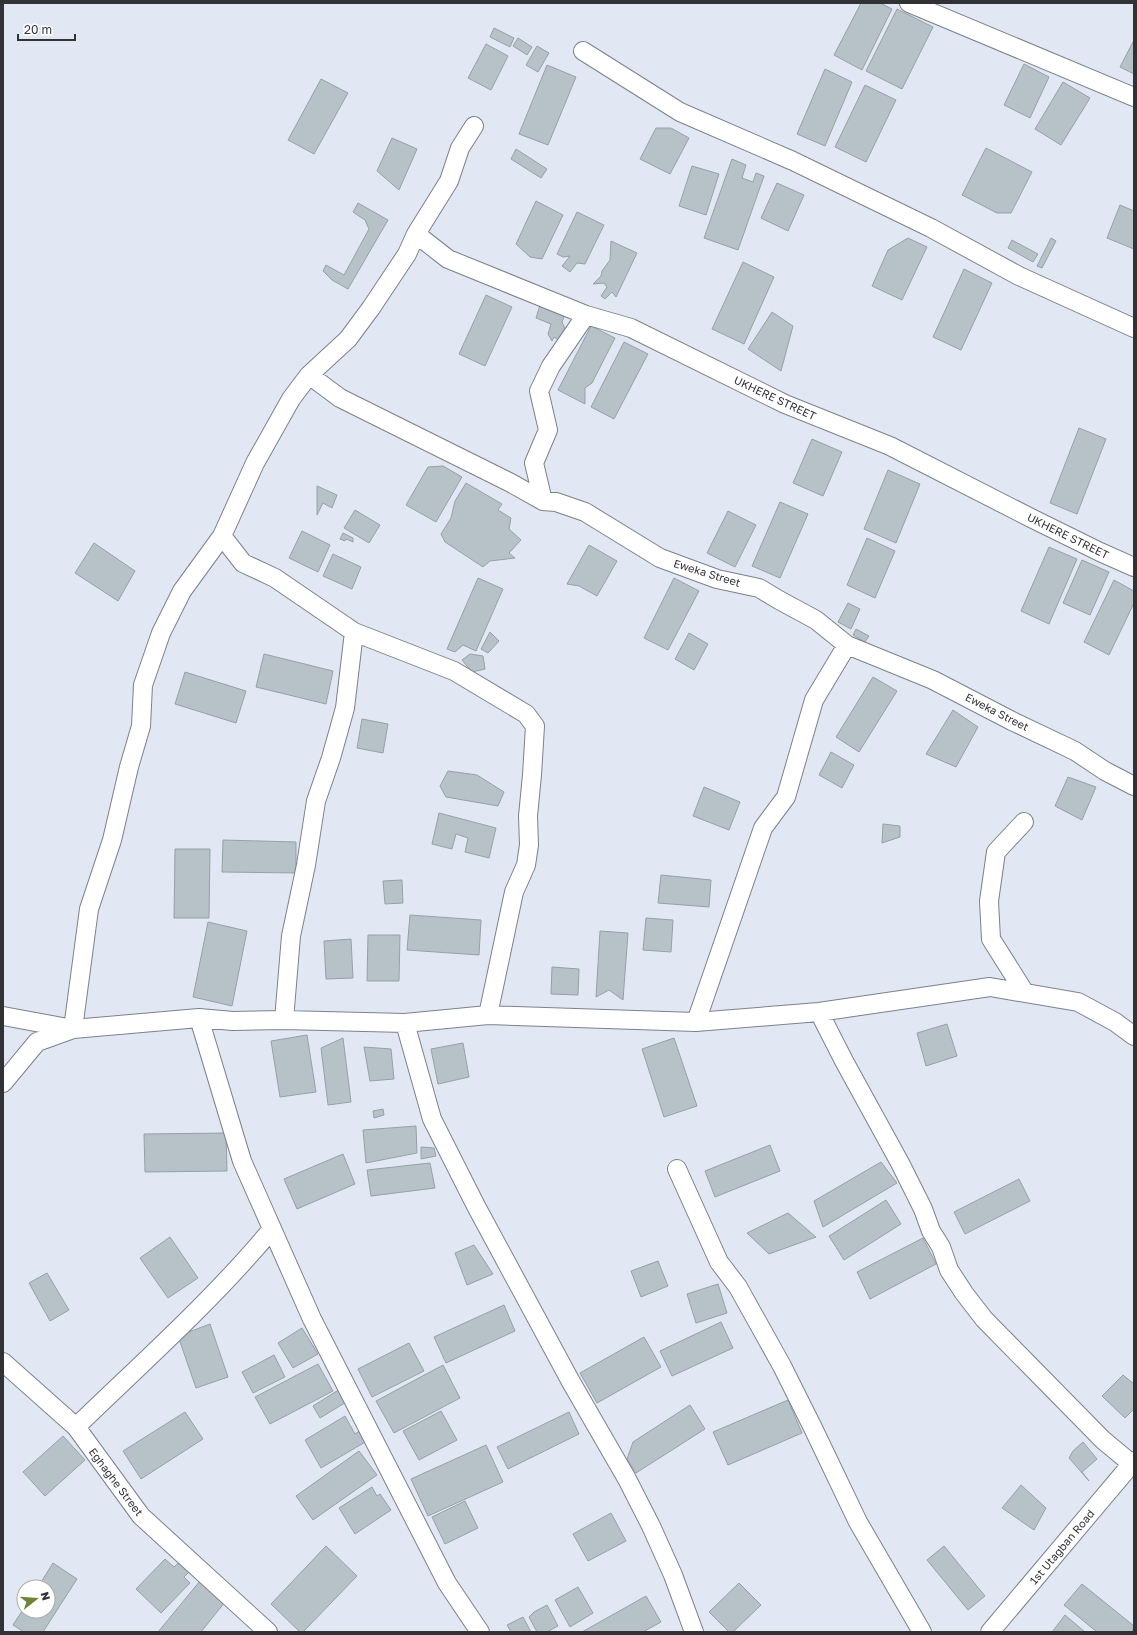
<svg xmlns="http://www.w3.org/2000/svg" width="1137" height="1635" font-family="'Golos Text',sans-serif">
  <rect width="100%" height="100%" fill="#e2e8f3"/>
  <path fill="#b6c1c8" stroke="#96a1a7" d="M 861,3 L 880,3 L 892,9 L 862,70 L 834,55 Z
    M 897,9 L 933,27 L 902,89 L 866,71 Z
    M 494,28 L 514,38 L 510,47 L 490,37 Z
    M 518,38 L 532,47 L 527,55 L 513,46 Z
    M 1134,40 L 1134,74 L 1120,67 Z
    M 486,44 L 508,56 L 491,90 L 468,78 Z
    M 537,46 L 549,53 L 538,72 L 526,65 Z
    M 1024,64 L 1049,77 L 1030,118 L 1004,105 Z
    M 547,65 L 576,77 L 548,145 L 519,134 Z
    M 825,69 L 852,82 L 825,146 L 797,134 Z
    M 321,79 L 348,93 L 314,154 L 288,140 Z
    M 1063,82 L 1090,98 L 1061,145 L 1035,129 Z
    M 865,85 L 896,100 L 866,162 L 835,147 Z
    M 656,128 L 671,128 L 689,138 L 670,174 L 640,159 Z
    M 392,138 L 417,149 L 399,190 L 377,171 Z
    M 986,148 L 1032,172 L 1011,213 L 997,213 L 962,195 Z
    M 516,149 L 547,169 L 541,178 L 511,159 Z
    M 732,159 L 746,165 L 742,178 L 753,182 L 756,173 L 764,176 L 738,250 L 704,238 Z
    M 692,166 L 719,174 L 706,215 L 679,206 Z
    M 777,183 L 804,195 L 788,231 L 761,218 Z
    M 536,201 L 563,215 L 542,259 L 530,257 L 516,244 Z
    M 358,203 L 388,220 L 348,289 L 332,280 L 323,271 L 326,265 L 344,275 L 369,229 L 365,220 L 353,212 Z
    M 1120,205 L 1134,211 L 1134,249 L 1107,238 Z
    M 577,212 L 604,225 L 585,264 L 577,263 L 570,272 L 562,266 L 570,256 L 563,257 L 557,254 Z
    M 908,238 L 927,247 L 902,300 L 872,286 L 888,250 Z
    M 1051,238 L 1056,241 L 1042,268 L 1037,266 Z
    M 1012,240 L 1038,254 L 1033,262 L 1008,248 Z
    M 611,241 L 637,253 L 616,297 L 612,292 L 605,299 L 601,296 L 607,287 L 604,283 L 593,284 L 601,276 L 602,271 L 610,260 Z
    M 743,262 L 774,277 L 744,344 L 712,329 Z
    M 964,269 L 992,283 L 961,350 L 933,337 Z
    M 486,295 L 512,307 L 485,366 L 459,354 Z
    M 540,305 L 557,311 L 564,317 L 562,322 L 565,329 L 558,340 L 554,337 L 552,341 L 548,334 L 551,324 L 536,318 Z
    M 772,312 L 793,326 L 781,371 L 748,349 Z
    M 591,326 L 615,338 L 592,383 L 585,388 L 585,404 L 558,390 Z
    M 624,342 L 648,354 L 614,419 L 591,407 Z
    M 1079,428 L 1106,439 L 1077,514 L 1050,503 Z
    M 812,439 L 842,452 L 823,496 L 793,483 Z
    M 443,466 L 462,477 L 436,522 L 406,505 L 428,467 Z
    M 888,470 L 920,484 L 896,543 L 864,529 Z
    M 466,483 L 502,504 L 498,510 L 511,518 L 509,529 L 521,540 L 509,553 L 515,558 L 490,561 L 483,567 L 445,542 L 441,534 L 451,518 L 455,501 Z
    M 317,486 L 337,495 L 332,508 L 323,503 L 317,515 Z
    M 780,502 L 808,514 L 780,578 L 752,566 Z
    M 355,510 L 380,525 L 369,543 L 344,528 Z
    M 728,511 L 756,525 L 735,567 L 707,553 Z
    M 302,531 L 330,545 L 318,572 L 289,558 Z
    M 343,533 L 353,538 L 353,542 L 346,539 L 345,541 L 340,539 Z
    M 867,538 L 895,551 L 875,598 L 847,585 Z
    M 94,543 L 135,571 L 118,601 L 75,573 Z
    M 589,545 L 617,561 L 597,596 L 579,586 L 567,584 Z
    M 1049,547 L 1077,559 L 1049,624 L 1021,611 Z
    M 333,554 L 361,567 L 352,589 L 323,576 Z
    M 1082,560 L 1109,572 L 1090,615 L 1063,603 Z
    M 478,578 L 503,589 L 476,651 L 463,645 L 455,652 L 447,649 Z
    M 674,578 L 699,591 L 668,650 L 644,638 Z
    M 1114,580 L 1134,591 L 1134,603 L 1109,655 L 1084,642 Z
    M 848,603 L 860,609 L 851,629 L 838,622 Z
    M 856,629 L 869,636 L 865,642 L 853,635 Z
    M 490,632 L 499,641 L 488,653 L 481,649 Z
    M 689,633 L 708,644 L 694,670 L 675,659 Z
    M 264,654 L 333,671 L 326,704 L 256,687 Z
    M 470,654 L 483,656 L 485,669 L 472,672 L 462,660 Z
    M 185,672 L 246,691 L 236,723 L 175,704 Z
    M 873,677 L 897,691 L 859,752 L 836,737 Z
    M 953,710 L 978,727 L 956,767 L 926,754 Z
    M 362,719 L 388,724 L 383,753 L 357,748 Z
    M 831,752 L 854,765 L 842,788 L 819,775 Z
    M 448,771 L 477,775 L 504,792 L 498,806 L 446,797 L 440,786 Z
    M 1068,777 L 1096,787 L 1082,820 L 1055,806 Z
    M 704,787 L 740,802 L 729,830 L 693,816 Z
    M 439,813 L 496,828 L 489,858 L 465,852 L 468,838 L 456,834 L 452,849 L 432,844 Z
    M 883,824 L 900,826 L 900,837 L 882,843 Z
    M 223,840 L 296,842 L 296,873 L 222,872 Z
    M 175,849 L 210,849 L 209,918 L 174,918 Z
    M 661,875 L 711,880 L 709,907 L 658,903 Z
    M 402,880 L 403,903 L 385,904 L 383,881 Z
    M 410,915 L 481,920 L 479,955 L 407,950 Z
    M 646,918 L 673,920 L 671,952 L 643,950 Z
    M 208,922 L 247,931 L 232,1006 L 193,997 Z
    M 600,931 L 628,933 L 623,1000 L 609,990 L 596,997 Z
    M 368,935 L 400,935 L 399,981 L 367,981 Z
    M 351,939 L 353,978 L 326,979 L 324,941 Z
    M 552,967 L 579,969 L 578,995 L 551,994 Z
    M 947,1024 L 957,1056 L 926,1066 L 917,1033 Z
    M 307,1035 L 316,1092 L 280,1097 L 271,1041 Z
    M 343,1038 L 351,1102 L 328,1105 L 321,1048 Z
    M 674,1038 L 697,1106 L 664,1117 L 642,1049 Z
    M 463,1043 L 469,1077 L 438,1084 L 431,1049 Z
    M 364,1047 L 391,1049 L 394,1079 L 370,1081 Z
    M 383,1109 L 384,1115 L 374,1118 L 373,1111 Z
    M 416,1126 L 417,1153 L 366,1163 L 363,1130 Z
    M 226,1133 L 227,1171 L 145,1172 L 144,1134 Z
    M 770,1145 L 780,1171 L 715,1197 L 705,1171 Z
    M 421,1147 L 434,1148 L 436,1156 L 421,1159 Z
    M 343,1154 L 355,1184 L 297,1209 L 284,1179 Z
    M 881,1162 L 897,1183 L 823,1227 L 814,1201 Z
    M 430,1163 L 435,1188 L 371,1196 L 367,1170 Z
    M 1019,1179 L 1030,1201 L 965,1234 L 954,1212 Z
    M 886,1200 L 901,1224 L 844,1260 L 829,1236 Z
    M 788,1213 L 816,1237 L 769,1254 L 747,1233 Z
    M 170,1237 L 198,1278 L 168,1298 L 140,1258 Z
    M 923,1238 L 936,1264 L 870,1299 L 857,1272 Z
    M 474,1245 L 493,1274 L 467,1285 L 455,1253 Z
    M 658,1261 L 668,1286 L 641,1297 L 631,1271 Z
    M 47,1273 L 69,1310 L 50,1321 L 29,1283 Z
    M 718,1284 L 727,1313 L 696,1323 L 687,1294 Z
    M 504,1305 L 515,1331 L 446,1363 L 434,1337 Z
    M 721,1322 L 733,1348 L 672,1376 L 660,1351 Z
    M 210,1324 L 228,1377 L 196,1388 L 178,1336 Z
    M 302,1328 L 318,1354 L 293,1368 L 278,1343 Z
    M 644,1337 L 661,1367 L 597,1403 L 580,1373 Z
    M 409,1343 L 424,1371 L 372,1397 L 358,1369 Z
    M 274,1355 L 285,1377 L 253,1393 L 242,1372 Z
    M 318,1364 L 333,1391 L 270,1424 L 255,1397 Z
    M 443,1365 L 460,1398 L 394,1433 L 376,1401 Z
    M 1123,1375 L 1134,1384 L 1134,1409 L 1125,1418 L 1102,1396 Z
    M 340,1389 L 348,1401 L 320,1418 L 313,1406 Z
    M 788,1400 L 802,1433 L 728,1465 L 713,1432 Z
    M 690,1405 L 705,1429 L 636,1473 L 627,1459 L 633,1442 Z
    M 441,1411 L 457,1440 L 419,1460 L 403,1431 Z
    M 185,1412 L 203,1439 L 141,1479 L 123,1451 Z
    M 569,1412 L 579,1434 L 508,1469 L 497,1447 Z
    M 345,1416 L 355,1434 L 361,1430 L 367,1441 L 321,1468 L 305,1440 Z
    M 63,1436 L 85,1460 L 45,1496 L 23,1472 Z
    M 1083,1442 L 1097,1459 L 1082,1472 L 1089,1481 L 1069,1458 L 1073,1451 Z
    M 486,1445 L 503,1482 L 428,1516 L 411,1479 Z
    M 359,1451 L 377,1475 L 313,1520 L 296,1496 Z
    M 1021,1485 L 1046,1508 L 1034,1530 L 1002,1508 Z
    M 372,1487 L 377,1496 L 380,1494 L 391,1510 L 355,1534 L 339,1508 Z
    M 465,1501 L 478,1528 L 445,1544 L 432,1517 Z
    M 611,1513 L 626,1541 L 588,1561 L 573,1534 Z
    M 326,1546 L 357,1576 L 303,1632 L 300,1632 L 271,1604 Z
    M 944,1546 L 985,1596 L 968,1610 L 927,1560 Z
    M 165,1559 L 174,1567 L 180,1561 L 190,1571 L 184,1577 L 190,1583 L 161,1613 L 136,1589 Z
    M 53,1563 L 77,1579 L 43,1632 L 24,1632 L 13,1625 L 24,1608 L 24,1611 L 48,1611 L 48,1587 L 38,1587 Z
    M 200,1581 L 225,1602 L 201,1632 L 158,1632 Z
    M 739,1583 L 761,1605 L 733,1632 L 729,1632 L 709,1612 Z
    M 1082,1584 L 1134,1626 L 1132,1632 L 1097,1632 L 1064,1605 Z
    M 578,1587 L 593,1613 L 570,1627 L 555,1600 Z
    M 646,1596 L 661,1622 L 643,1632 L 582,1632 Z
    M 547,1605 L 558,1626 L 547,1632 L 537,1632 L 529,1617 L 534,1612 Z
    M 1065,1615 L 1085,1632 L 1052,1632 Z
    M 523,1617 L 531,1632 L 511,1632 L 507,1625 Z"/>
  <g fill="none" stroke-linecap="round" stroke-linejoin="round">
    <defs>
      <path id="minor" d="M 909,3 L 1134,97
        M 583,51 L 680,112 L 793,161 L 931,228 L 1019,276 L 1134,328
        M 416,234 L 448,259 L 586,315 L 631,328 L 785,404 L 890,446 L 1031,518 L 1100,552 L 1134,567
        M 309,375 L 340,398 L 511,483 L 543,501 L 556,502 L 585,512 L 660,558 L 717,579 L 759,588 L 779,600 L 816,620 L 847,645 L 933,680 L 1012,721 L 1075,751 L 1105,771 L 1134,786
        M 543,501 L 534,463 L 548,430 L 539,391 L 551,366 L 586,315
        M 222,536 L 243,563 L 275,578 L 354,632 L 454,671 L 526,714 L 535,726 L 532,775 L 528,816 L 529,845 L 526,865 L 514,892 L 488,1015
        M 1024,822 L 996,852 L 989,901 L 991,939 L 1025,993
        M 819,1012 L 844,1061 L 900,1163 L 923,1209 L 931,1231 L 941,1247 L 949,1270 L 964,1293 L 984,1319 L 1103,1440 L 1132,1464
        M 3,1016 L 73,1029 L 199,1018 L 233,1021 L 284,1020 L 405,1023 L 488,1015 L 696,1022 L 819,1012 L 990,987 L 1078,1002 L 1115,1022 L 1134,1036
        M 199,1018 L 242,1161 L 312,1319 L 447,1583 L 480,1632
        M 284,1020 L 291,936 L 306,865 L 316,801 L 331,758 L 345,708 L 354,632
        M 696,1022 L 763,828 L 786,797 L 814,700 L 847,645
        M 405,1023 L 432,1119 L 476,1206 L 571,1382 L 627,1479 L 651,1526 L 673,1575 L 694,1632
        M 3,1083 L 37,1042 L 73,1029 L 89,909 L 112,840 L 129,767 L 141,726 L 143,685 L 161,633 L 182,591 L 222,536 L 255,463 L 291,399 L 309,375 L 348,339 L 371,308 L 407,254 L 416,234 L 449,181 L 460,148 L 474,126
        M 677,1169 L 719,1262 L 738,1287 L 782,1366 L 813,1428 L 858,1522 L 922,1632
        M 3,1362 L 76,1427 L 141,1516 L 268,1632
        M 76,1427 C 141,1364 214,1299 272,1229
        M 990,1632 L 1134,1461"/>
    </defs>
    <use href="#minor" stroke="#7c818b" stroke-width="20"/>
    <use href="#minor" stroke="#fff" stroke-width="18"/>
  </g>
  <g text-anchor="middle" stroke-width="3" stroke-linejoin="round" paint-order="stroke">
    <g font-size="11" fill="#303236" stroke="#fff">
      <text transform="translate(775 398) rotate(25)" y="4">UKHERE STREET</text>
      <text transform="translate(1068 536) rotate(26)" y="4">UKHERE STREET</text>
      <text transform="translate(707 573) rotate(17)" y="4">Eweka Street</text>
      <text transform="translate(997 712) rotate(27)" y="4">Eweka Street</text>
      <text transform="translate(116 1482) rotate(53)" y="4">Eghaghe Street</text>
      <text transform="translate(1062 1547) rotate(-50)" y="4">1st Utagban Road</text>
    </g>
  </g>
  <rect width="1137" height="1635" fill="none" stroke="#303236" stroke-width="8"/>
  <g transform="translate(36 1599) rotate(73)"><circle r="19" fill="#ffffff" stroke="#acadaf"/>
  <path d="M0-3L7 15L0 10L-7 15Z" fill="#6d8436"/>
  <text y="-6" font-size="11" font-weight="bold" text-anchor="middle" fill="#303236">N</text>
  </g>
  <path d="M18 34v6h57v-6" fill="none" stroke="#303236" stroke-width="2"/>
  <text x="24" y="34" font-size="12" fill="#303236" stroke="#ffffff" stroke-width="3" paint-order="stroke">20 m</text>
</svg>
